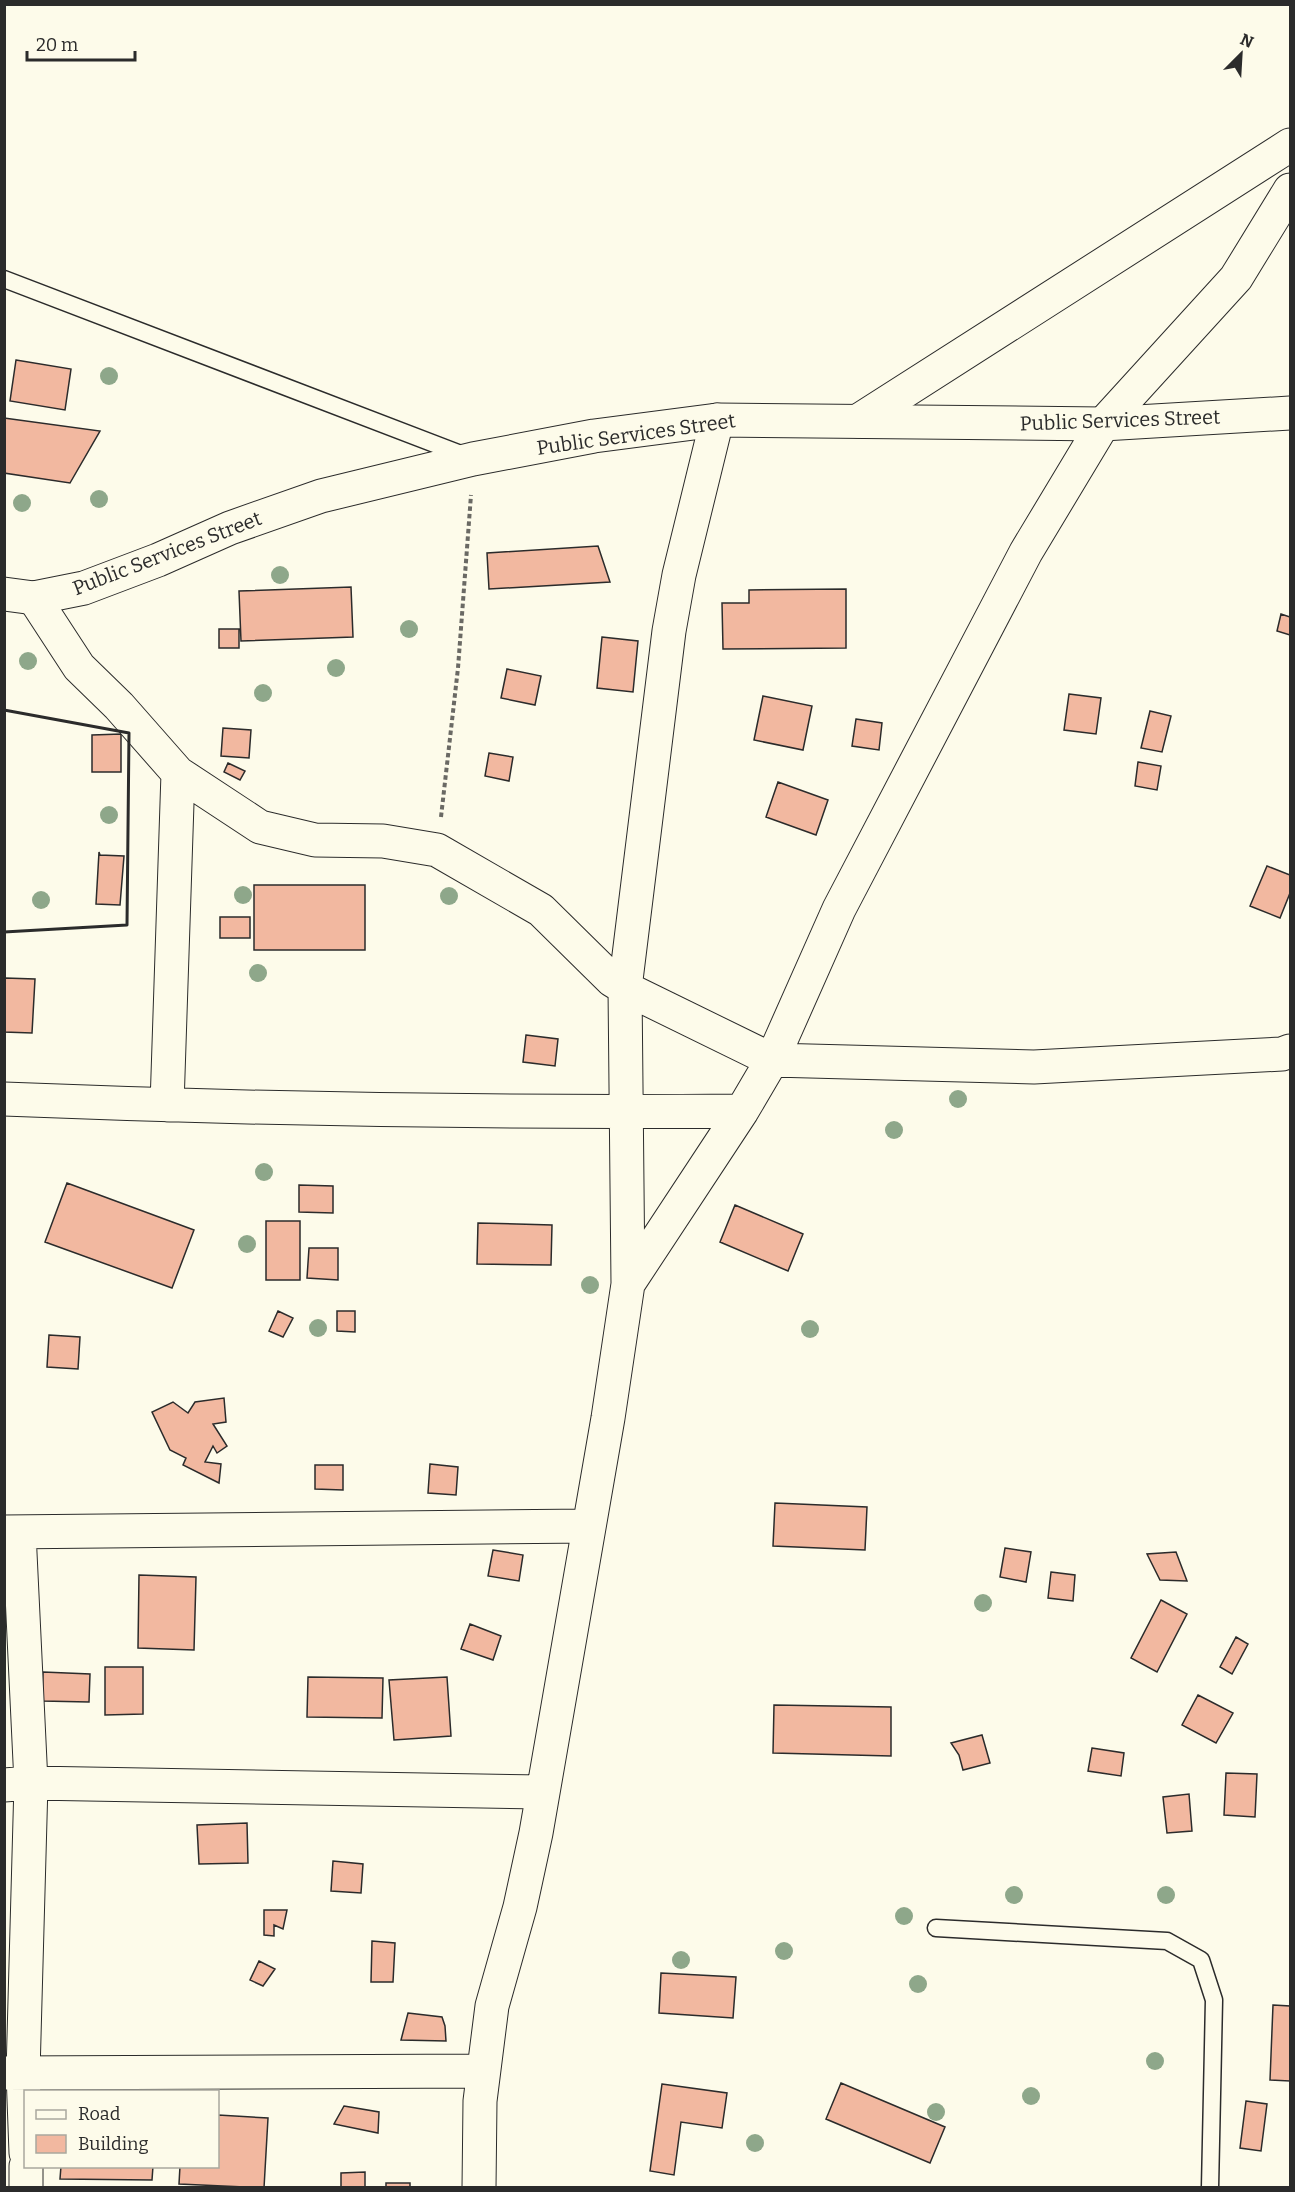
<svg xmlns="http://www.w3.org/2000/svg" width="1295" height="2192" font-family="Bitter,serif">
  <rect width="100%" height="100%" fill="#fdfbea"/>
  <path fill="#f2b8a0" stroke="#2b2b2b" stroke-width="1.5" d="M 16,360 L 71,369 L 65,410 L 10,401 Z
    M 4,418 L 100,431 L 70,483 L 4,473 Z
    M 598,546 L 610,582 L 489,589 L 487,553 Z
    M 351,587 L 353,637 L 241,641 L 239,591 Z
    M 846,589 L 846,648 L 723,649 L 722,603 L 749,603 L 749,590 Z
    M 1281,614 L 1290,617 L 1290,635 L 1277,631 Z
    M 219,629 L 239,629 L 239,648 L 219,648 Z
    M 602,637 L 638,641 L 633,692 L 597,688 Z
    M 507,669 L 541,676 L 535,705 L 501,698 Z
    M 1069,694 L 1101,698 L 1096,734 L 1064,730 Z
    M 763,696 L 812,706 L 803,750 L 754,740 Z
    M 1150,711 L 1171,716 L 1162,752 L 1141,748 Z
    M 856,719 L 882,723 L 879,750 L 852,746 Z
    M 223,728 L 251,730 L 249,758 L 221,756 Z
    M 121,734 L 121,772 L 92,772 L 92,735 Z
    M 489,753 L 513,757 L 509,781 L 485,776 Z
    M 1138,762 L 1161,766 L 1157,790 L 1135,786 Z
    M 228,763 L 245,771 L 240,780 L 224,772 Z
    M 778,782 L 828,800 L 816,835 L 766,817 Z
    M 99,852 L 100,855 L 124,856 L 120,905 L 96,904 Z
    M 1267,866 L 1290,875 L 1290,893 L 1280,918 L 1250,906 Z
    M 254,885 L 365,885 L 365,950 L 254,950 Z
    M 220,917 L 250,917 L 250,938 L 220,938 Z
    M 5,978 L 35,979 L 32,1033 L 4,1032 Z
    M 526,1035 L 558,1039 L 555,1066 L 523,1062 Z
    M 67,1183 L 194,1230 L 172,1288 L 45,1242 Z
    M 299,1185 L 333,1186 L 333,1213 L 299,1212 Z
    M 735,1205 L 803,1234 L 788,1271 L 720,1242 Z
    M 266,1221 L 300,1221 L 300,1280 L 266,1280 Z
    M 478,1223 L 552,1225 L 551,1265 L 477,1264 Z
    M 309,1248 L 338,1248 L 338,1280 L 307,1278 Z
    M 278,1311 L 293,1318 L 283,1337 L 269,1331 Z
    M 337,1311 L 355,1311 L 355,1332 L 337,1331 Z
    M 49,1335 L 80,1337 L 78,1369 L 47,1367 Z
    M 224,1398 L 226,1422 L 213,1424 L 227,1446 L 217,1453 L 213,1446 L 205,1462 L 221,1464 L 219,1483 L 183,1465 L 186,1458 L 170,1450 L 152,1412 L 173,1402 L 188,1413 L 195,1402 Z
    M 430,1464 L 458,1467 L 456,1495 L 428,1493 Z
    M 315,1465 L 343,1465 L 343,1490 L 315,1489 Z
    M 775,1503 L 867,1507 L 865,1550 L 773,1546 Z
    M 1005,1548 L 1031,1552 L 1026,1582 L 1000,1577 Z
    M 493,1550 L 523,1555 L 519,1581 L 488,1576 Z
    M 1176,1552 L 1187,1581 L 1160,1580 L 1147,1554 Z
    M 1051,1572 L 1075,1575 L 1073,1601 L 1048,1598 Z
    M 139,1575 L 196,1577 L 194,1650 L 138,1648 Z
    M 1161,1600 L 1187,1614 L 1157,1672 L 1131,1658 Z
    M 470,1624 L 501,1636 L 493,1660 L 461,1649 Z
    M 1236,1637 L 1248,1644 L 1232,1674 L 1220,1667 Z
    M 105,1667 L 143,1667 L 143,1714 L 105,1715 Z
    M 43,1672 L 90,1674 L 89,1702 L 42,1701 Z
    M 308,1677 L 383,1678 L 382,1718 L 307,1717 Z
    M 447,1677 L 451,1736 L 394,1740 L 389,1680 Z
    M 1198,1695 L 1233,1713 L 1216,1743 L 1182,1725 Z
    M 774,1705 L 891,1707 L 891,1756 L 773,1753 Z
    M 982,1735 L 990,1763 L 963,1770 L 959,1755 L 951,1743 Z
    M 1092,1748 L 1124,1753 L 1121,1776 L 1088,1771 Z
    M 1226,1773 L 1257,1774 L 1255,1817 L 1224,1815 Z
    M 1189,1794 L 1192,1831 L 1167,1833 L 1163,1797 Z
    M 247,1823 L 248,1863 L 199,1864 L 197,1825 Z
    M 333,1861 L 363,1864 L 361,1893 L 331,1891 Z
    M 264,1910 L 287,1910 L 283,1929 L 274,1925 L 274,1936 L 264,1935 Z
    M 372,1941 L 395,1943 L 393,1982 L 371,1982 Z
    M 259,1961 L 275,1969 L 263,1986 L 250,1980 Z
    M 661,1973 L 736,1977 L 733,2018 L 659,2013 Z
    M 1273,2005 L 1290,2006 L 1290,2081 L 1270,2080 Z
    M 408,2013 L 442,2017 L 445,2026 L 446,2041 L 401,2040 Z
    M 841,2083 L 945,2127 L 930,2163 L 826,2119 Z
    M 662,2084 L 727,2093 L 722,2128 L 681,2122 L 674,2175 L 650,2171 Z
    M 1246,2101 L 1267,2104 L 1261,2151 L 1240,2148 Z
    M 344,2106 L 379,2112 L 378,2133 L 334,2124 Z
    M 218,2115 L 268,2118 L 264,2188 L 179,2184 L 180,2166 L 218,2166 Z
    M 61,2166 L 153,2166 L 152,2180 L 60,2179 Z
    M 365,2172 L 365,2188 L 341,2188 L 341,2173 Z
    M 386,2183 L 410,2183 L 410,2188 L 386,2188 Z"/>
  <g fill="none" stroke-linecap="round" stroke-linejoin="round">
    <defs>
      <path id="service" d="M 4,279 L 466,456
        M 936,1928 L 1167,1941 L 1201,1960 L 1214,2000 L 1210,2188"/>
      <path id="minor" d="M 858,421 L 1290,145
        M 34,598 L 79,667 L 119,706 L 178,773 L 260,827 L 315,840 L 383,841 L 437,850 L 541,910 L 612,980 L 625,988 L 772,1060 L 1034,1067 L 1282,1054 L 1290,1051
        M 4,1099 C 250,1109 496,1113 742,1111
        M 167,1105 L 178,773
        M 628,1284 L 742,1111 L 772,1060 L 839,909 L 1026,552 L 1103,424 L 1236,278 L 1290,190
        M 4,1532 L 589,1526
        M 19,1532 L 31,1783 L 23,2073 L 26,2153
        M 4,1785 L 31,1783 L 543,1792
        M 4,2073 L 483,2071
        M 26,2166 L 26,2188
        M 479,2188 L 480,2101 L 492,2006 L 520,1907 L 536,1833 L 608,1418 L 628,1284 L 625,988 L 669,631 L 679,575 L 717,420"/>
      <path id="tertiary" d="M 4,594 L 34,598 L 84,588 L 158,560 L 230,528 L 321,496 L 473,459 L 594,436 L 717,420 L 1103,424 L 1290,413"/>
    </defs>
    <use href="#service" stroke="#2b2b2b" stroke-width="19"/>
    <use href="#minor" stroke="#2b2b2b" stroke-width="35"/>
    <use href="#tertiary" stroke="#2b2b2b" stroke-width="35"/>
    <path stroke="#6a6964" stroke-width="4" stroke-dasharray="4.5 3" stroke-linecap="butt" d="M 441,817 L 458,668 L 471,495"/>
    <use href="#service" stroke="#fdfbea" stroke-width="16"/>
    <use href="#minor" stroke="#fdfbea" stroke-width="33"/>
    <use href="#tertiary" stroke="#fdfbea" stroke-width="33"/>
    <path stroke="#2b2b2b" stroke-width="3" d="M 4,710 L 129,733 L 127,925 L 4,932"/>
  </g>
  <g fill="#8ea78a">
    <circle cx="109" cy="376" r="9"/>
    <circle cx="99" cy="499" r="9"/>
    <circle cx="22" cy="503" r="9"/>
    <circle cx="280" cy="575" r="9"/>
    <circle cx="409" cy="629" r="9"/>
    <circle cx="28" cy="661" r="9"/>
    <circle cx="336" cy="668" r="9"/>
    <circle cx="263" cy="693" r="9"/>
    <circle cx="109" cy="815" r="9"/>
    <circle cx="243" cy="895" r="9"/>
    <circle cx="449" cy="896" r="9"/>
    <circle cx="41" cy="900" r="9"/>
    <circle cx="258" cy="973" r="9"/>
    <circle cx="958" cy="1099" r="9"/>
    <circle cx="894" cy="1130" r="9"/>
    <circle cx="264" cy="1172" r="9"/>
    <circle cx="247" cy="1244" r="9"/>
    <circle cx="590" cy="1285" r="9"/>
    <circle cx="318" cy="1328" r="9"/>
    <circle cx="810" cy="1329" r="9"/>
    <circle cx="983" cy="1603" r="9"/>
    <circle cx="1014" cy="1895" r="9"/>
    <circle cx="1166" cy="1895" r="9"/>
    <circle cx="904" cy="1916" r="9"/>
    <circle cx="784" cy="1951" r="9"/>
    <circle cx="681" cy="1960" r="9"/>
    <circle cx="918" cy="1984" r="9"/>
    <circle cx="1155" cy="2061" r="9"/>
    <circle cx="1031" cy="2096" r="9"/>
    <circle cx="936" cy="2112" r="9"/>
    <circle cx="755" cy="2143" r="9"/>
  </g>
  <g text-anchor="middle" stroke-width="4.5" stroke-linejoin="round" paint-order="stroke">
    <g font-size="20" fill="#2b2b2b" stroke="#fdfbea">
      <text transform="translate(1120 420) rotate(-2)" y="7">Public Services Street</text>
      <text transform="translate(636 434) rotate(-8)" y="7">Public Services Street</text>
      <text transform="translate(167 553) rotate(-21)" y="7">Public Services Street</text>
    </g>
  </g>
  <rect width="1295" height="2192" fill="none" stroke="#2b2b2b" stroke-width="12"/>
  <rect x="24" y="2090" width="195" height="78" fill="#fdfbea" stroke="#a9a89e" stroke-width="1.5"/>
  <rect x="36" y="2110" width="30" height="9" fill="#fdfbea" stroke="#a9a89e" stroke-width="1.5"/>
  <text x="78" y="2120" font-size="18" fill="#2b2b2b">Road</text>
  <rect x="36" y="2135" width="30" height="18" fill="#f2b8a0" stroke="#a9a89e" stroke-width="1.5"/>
  <text x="78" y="2150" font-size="18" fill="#2b2b2b">Building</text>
  <g transform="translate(1241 54) rotate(24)" stroke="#fdfbea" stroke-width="4.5" paint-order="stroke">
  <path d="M0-4.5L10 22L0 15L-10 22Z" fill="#2b2b2b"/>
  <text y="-9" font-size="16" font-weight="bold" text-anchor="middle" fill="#2b2b2b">N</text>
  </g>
  <path d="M27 51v9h108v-9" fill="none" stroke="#2b2b2b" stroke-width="3"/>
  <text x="36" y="51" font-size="18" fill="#2b2b2b" stroke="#fdfbea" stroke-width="4.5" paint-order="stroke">20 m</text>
</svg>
